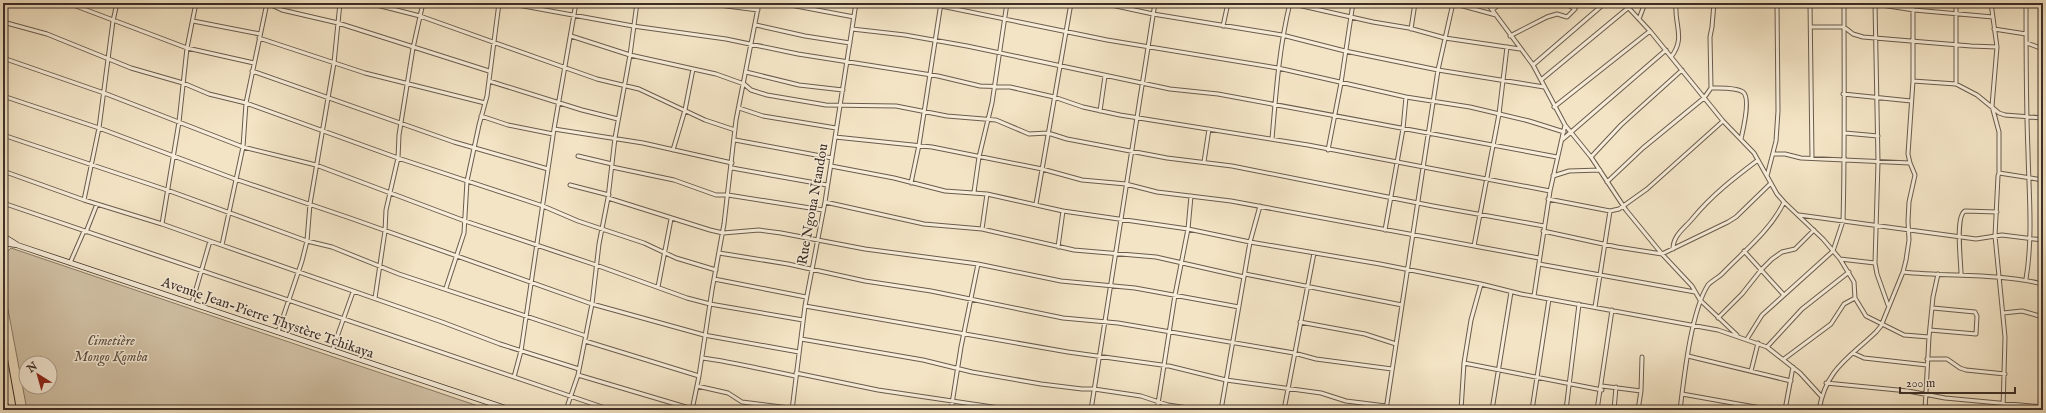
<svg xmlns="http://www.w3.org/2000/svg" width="2046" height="413" font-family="'IM FELL English',serif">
  <rect width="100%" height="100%" fill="#f3e4c5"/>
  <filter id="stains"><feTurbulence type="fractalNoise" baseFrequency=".005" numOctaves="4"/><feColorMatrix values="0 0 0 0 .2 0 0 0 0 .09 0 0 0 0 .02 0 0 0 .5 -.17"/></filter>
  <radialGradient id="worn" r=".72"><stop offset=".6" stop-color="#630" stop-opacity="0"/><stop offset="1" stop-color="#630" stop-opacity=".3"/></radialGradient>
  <path fill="#d4c5aa" stroke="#887a68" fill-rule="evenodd" d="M 11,248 L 490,410 L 27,410 L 3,283 L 3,256 ZM 26,363 L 50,363 L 50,387 L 26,387 Z"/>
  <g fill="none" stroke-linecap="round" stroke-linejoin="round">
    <defs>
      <path id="street" d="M 68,3 L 187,48 L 254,63
        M 267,3 L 282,10 L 338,23 L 489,71
        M 369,3 L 420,16 L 597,79 L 639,89 L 705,120 L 735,130
        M 507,3 L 633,26 L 726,39 L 798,54 L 938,76 L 980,86 L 1010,87 L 1054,97 L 1083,107 L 1120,115 L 1308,145 L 1550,191
        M 703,3 L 758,10
        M 780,3 L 854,17
        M 914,3 L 941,6 L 1107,40 L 1278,68 L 1406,97 L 1470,107 L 1529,121 L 1564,132
        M 1102,3 L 1153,14 L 1282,35 L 1345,51 L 1438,70 L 1544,87
        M 1289,3 L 1373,22 L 1409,28 L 1445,38 L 1520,49
        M 1452,3 L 1496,15
        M 1487,3 L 1533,65 L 1565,125 L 1591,157 L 1626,210 L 1662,254 L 1692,286 L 1700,300 L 1737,335
        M 1624,3 L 1650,31 L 1723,121 L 1754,153 L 1777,194 L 1784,202 L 1823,239 L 1840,259 L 1854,282 L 1855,298 L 1866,316 L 1904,335 L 1929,337
        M 1810,3 L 1812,158
        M 1875,3 L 1878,162 L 1875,263 L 1877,274 L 1888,305
        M 1991,3 L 1997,47 L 1992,106 L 1999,132 L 1999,173
        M 2026,3 C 2026,53 2026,103 2028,152 C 2029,195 2033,237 2026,279
        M 1875,4 L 1914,10 L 1993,17
        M 1492,10 L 1501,3
        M 1639,19 L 1645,3
        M 193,21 L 260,34
        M 3,22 L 47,34 L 131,68 L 183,83 L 209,94 L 246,103 L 398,158 L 543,206 L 578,221 L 644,243 L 676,258 L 716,270
        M 756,25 L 805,36 L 850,43
        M 1223,26 L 1228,3
        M 1811,27 L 1844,27 L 1853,34 L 1863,37 L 1971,46 L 1997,47
        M 852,29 L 905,35 L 967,46 L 1170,89 L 1218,94 L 1557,157
        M 1411,29 L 1415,3
        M 1994,29 L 2026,34
        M 571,36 L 630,55 L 716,74 L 744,84 L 751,90 L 767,95 L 826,105 L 896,106 L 947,116 L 996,120 L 1029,134 L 1048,133 L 1067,139 L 1167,158 L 1232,166 L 1433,206 L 1544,226
        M 1510,36 L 1547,17 L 1557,14 L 1567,17 L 1575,9 L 1565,3
        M 259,38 L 365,73 L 485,103
        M 2027,43 L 2043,49
        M 1671,57 C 1686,38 1674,25 1676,3
        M 3,58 L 104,93 L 243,147 L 316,165 L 465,221 L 596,265 L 687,298 L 710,304 L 803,320
        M 1533,65 L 1605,3
        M 252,71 L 454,142 L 548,169
        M 746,72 L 799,85 L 843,90
        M 1541,80 L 1628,8
        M 489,81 L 582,110 L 618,119
        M 1913,81 L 1956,84 L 1977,95 L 1999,113 L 2005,115 L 2043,118
        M 1956,84 L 1956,3
        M 1711,88 L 1710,37 L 1712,27 L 1714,3
        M 1843,94 L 1911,101
        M 3,96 L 99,128 L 235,179 L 350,218 L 592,304 L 704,335 L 799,352
        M 1554,107 L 1650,31
        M 739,108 L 763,116 L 836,128
        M 1100,111 L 1105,76
        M 481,116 L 508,125 L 553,134
        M 554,129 L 643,143 L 732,163
        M 1845,133 L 1878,136
        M 3,135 L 167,190 L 307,241 L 332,247 L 399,274 L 586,336
        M 835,137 L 932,147 L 1042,169 L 1082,180 L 1126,184 L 1157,192 L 1231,201 L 1539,258
        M 1272,139 C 1276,93 1279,48 1290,3
        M 1563,139 L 1666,50
        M 735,140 L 832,158
        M 673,150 L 685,110 L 693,69
        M 1328,150 L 1341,83 L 1353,3
        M 1773,154 L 1785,154 L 1801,158 L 1910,163
        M 578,156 L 612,164
        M 1591,157 L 1621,125 L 1682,70
        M 1204,162 L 1209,129
        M 831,166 L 894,178 L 945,191 L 987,194 L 1063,211 L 1188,229 L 1250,242 L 1380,264 L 1481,284 L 1521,294 L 1718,330 L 1767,347 L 1800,373 L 1821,396
        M 612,167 L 674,180 L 716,195 L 728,195 L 823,210
        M 732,168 L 827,185
        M 3,171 L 84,200 L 162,224
        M 1553,176 L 1569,171 L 1600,170
        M 1767,176 L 1776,141 L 1778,111 L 1777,3
        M 1607,182 L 1643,148 L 1704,98 L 1711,88 C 1720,88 1736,87 1743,92 C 1751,98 1743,130 1741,139
        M 911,183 L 919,145 L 941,3
        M 570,185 L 609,195
        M 974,192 L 979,157 L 992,103 L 1007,3
        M 608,198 L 710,230 L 723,233 L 759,230 L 781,233 L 865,249 L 978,264 L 1061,281 L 1135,288 L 1239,307
        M 1548,199 L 1610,211 L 1619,209 L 1647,189 L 1723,121
        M 84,200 L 99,128 L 113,21 L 117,3
        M 825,202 L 924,224 L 982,229 L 1074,250 L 1156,257 L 1244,277
        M 3,203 L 611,410
        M 1036,204 L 1071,3
        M 1799,215 L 1976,239 L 2002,235 L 2043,240
        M 982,229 L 987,194
        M 1385,230 L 1403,129 L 1406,97
        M 1543,231 L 1617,247 L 1662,254 L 1728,222 L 1736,217 L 1771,183
        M 86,232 L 97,204
        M 210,241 L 442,322 L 500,344 L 579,369
        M 222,245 L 243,147 L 246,103 L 267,3
        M 1474,246 L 1499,114 L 1507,47
        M 1058,247 L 1063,211
        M 1673,249 C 1673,235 1685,228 1693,218 C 1712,195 1734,178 1758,160
        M 1744,251 L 1783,294
        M 719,253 L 788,264 L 865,281 L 931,291 L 1063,318 L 1118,323 L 1294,353 L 1316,359 L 1392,369
        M 1840,259 L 1875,263
        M 70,263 L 84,231
        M 1539,264 L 1695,292
        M 1903,272 C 1950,277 1997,273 2043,284
        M 1245,274 L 1402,305
        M 1961,274 C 1961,262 1955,216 1965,211 L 1997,212
        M 714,279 L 806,297
        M 658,287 L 671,219
        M 446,288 L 464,233 L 467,181 L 479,125 L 487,96 L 499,3
        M 1534,296 L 1550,191 L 1565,125
        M 375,298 L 385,231 L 386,210 L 398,158 L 399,135 L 413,48 L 423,3
        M 192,303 L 210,241 L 162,224 L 179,122 L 187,48 L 196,3
        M 805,306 L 1068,352 L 1169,366 L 1226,380 L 1321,393 L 1346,401 L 1386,406
        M 1595,307 L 1610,211
        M 2003,313 L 2022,311 L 2043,317
        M 1718,318 L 1742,294 L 1761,270 L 1772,259 L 1782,252 L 1795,249 L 1814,230
        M 1300,322 L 1365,334 L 1396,344
        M 1930,330 L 1976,334 L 1977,316 L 1975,312 L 1933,308
        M 278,332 L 302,261 L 307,241 L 310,204 L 334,63 L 340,3
        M 801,339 L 923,360 L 972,372 L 1041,384 L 1082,389 L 1094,389 L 1141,396 L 1168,405 L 1201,410
        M 1747,339 L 1762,315 L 1833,251 L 1843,221 C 1845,148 1844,76 1844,3
        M 585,341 L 699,376
        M 1767,347 L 1802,309 L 1849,272
        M 332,351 L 353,292
        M 1853,353 L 1864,358 L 1927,365
        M 1688,356 L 1791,381
        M 702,358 C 734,362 764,370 795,376
        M 1784,359 L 1831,324 L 1844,304 L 1855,298
        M 1927,359 L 1947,359 L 1960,368 L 1966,370 L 2005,374
        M 1464,363 L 1602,390
        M 1751,371 L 1758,343
        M 796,373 L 878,390 L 1013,410
        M 578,375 L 696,410
        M 514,377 L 521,351 L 554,129 L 576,3
        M 1826,383 L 1908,391 L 1945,398 L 2043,407
        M 697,386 L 728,393 L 742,402 L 805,410
        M 1602,386 L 1641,391 L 1638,410
        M 1641,391 L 1642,357
        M 1682,394 L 1772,410
        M 3,402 L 11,402
        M 566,410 L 578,375 L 592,304 L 599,244 L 608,198 L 615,138 L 630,55 L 637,3
        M 692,410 L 699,376 L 712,290 L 724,224 L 736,120 L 759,3
        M 792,410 L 805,306 L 825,202 L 856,3
        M 951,410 L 961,347 L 978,264
        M 1091,410 L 1155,3
        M 1157,410 L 1175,295 L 1188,229 L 1191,196
        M 1221,410 L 1250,242 L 1260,206
        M 1284,410 L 1314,253
        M 1386,410 L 1438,70 L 1453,3
        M 1461,410 L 1464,363 L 1471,320 L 1481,284
        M 1492,410 L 1511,292
        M 1532,410 L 1549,299
        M 1566,410 L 1579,304
        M 1597,410 L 1612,310
        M 1614,410 L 1616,387
        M 1680,410 C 1684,378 1691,311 1708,285 C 1711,281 1718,278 1722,274 C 1743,252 1771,230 1784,202
        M 1785,410 L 1793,367
        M 1819,410 C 1826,369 1848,359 1876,332 L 1881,326 L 1903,272 L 1906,260 L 1909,240 L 1908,221 L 1909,202 L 1915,175 L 1910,163 L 1908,154 L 1913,81 L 1913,3
        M 1925,410 L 1929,337 L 1933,297 L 1938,274
        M 2003,410 L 2005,337 L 1995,236 L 1998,176 L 1999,173 L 2043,180"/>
      <path id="secondary" d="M 3,236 L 16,244
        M 3,243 L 17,245 L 511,410"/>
      <path id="highway" d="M 3,29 L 4,3
        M 3,354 L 13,410"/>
    </defs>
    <use href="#street" stroke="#6a5c4e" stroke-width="5"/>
    <use href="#secondary" stroke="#3c2e27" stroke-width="6"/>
    <use href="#highway" stroke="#3c2e27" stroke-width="8"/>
    <use href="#street" stroke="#f7edd9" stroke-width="3"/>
    <use href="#secondary" stroke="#f7edd9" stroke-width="4.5"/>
    <use href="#highway" stroke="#f3e4c5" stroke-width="6"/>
  </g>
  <g text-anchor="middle" stroke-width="3" stroke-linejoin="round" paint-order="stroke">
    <g font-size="14" fill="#3c2e27" stroke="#f7edd9">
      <text transform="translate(812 204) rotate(-80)" y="5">Rue Ngoua Ntandou</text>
      <text transform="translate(268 317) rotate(19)" y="5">Avenue Jean-Pierre Thystère Tchikaya</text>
    </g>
    <g font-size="14" font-style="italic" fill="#5a4c41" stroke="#f7edd9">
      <text x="111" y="345">Cimetière<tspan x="111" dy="16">Mongo Komba</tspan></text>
    </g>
  </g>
  <rect width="2046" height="413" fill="none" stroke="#f3e4c5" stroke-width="16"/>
  <rect x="4" y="4" width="2038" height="405" fill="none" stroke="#3c2e27" stroke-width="2"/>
  <rect x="8" y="8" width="2030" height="397" fill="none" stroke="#3c2e27"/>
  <g transform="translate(38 375) rotate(323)"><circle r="19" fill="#f7edd9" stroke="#aca192"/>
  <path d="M0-3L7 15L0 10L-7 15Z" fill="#8f2418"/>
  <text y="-6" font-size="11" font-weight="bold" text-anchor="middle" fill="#3c2e27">N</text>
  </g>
  <path d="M1900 387v6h115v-6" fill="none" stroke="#3c2e27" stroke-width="2"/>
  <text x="1906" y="387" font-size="12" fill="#3c2e27" stroke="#f7edd9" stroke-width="3" paint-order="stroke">200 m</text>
  <rect width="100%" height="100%" filter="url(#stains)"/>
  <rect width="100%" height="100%" fill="url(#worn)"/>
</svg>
